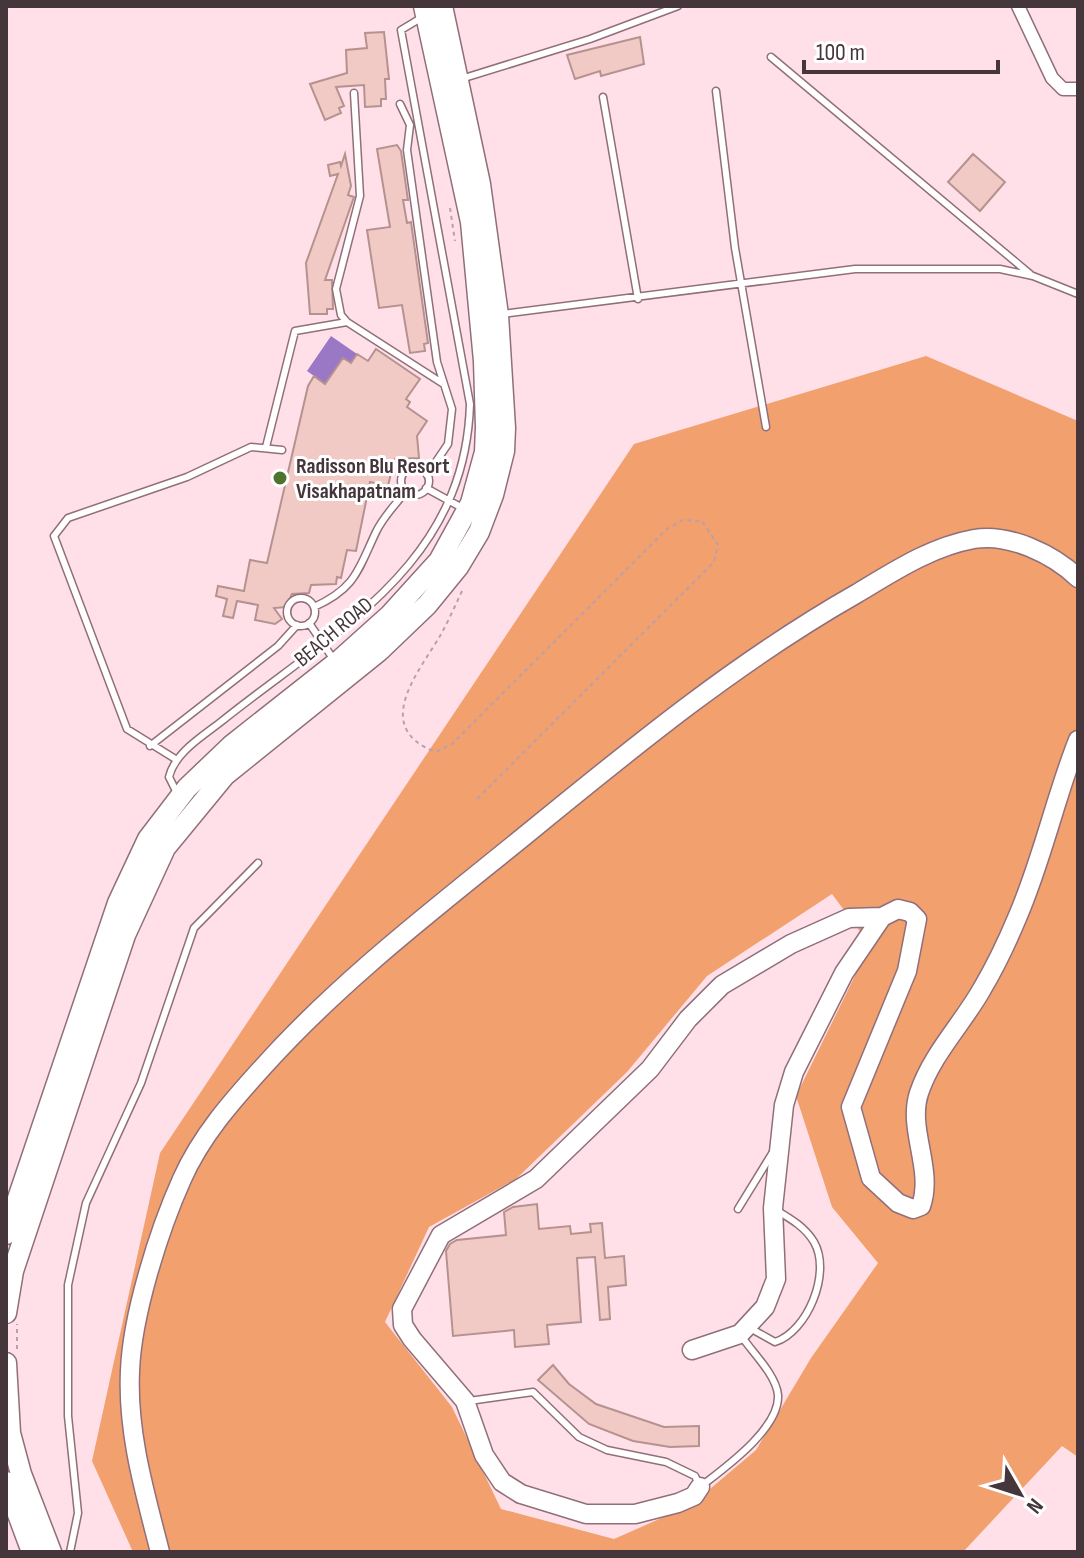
<svg xmlns="http://www.w3.org/2000/svg" width="1084" height="1558" font-family="'Sofia Sans Condensed',sans-serif">
  <rect width="100%" height="100%" fill="#ffe0e9"/>
  <path fill="#f1a06e" fill-rule="evenodd" d="M 926,356 L 1078,421 L 1078,1457 L 1062,1446 L 963,1552 L 133,1552 L 92,1461 L 160,1153 L 634,444 ZM 832,894 L 870,945 L 796,1096 L 832,1207 L 878,1263 L 811,1358 L 756,1450 L 691,1505 L 614,1539 L 501,1509 L 452,1407 L 385,1322 L 429,1227 L 516,1179 L 627,1072 L 707,976 Z"/>
  <path fill="#9b78c6" d="M 331,336 L 357,354 L 351,363 L 343,358 L 325,384 L 307,371 Z"/>
  <path fill="#f1cac6" stroke="#b6928e" stroke-width="2" d="M 384,32 L 389,79 L 385,79 L 386,99 L 381,99 L 381,106 L 365,107 L 364,85 L 336,87 L 344,106 L 339,108 L 341,113 L 325,120 L 310,84 L 347,73 L 346,50 L 367,48 L 365,33 Z
    M 640,37 L 644,64 L 601,76 L 600,71 L 575,79 L 567,55 Z
    M 397,145 L 401,151 L 408,200 L 403,200 L 407,223 L 411,222 L 428,343 L 424,344 L 425,351 L 410,353 L 402,305 L 379,308 L 367,230 L 390,227 L 377,149 Z
    M 345,154 L 351,186 L 348,195 L 354,197 L 325,280 L 332,280 L 333,309 L 327,309 L 327,314 L 310,314 L 306,263 L 338,174 L 330,176 L 328,165 L 340,162 L 341,166 Z
    M 973,154 L 1005,182 L 980,211 L 948,182 Z
    M 376,349 L 420,379 L 406,399 L 410,402 L 407,407 L 427,421 L 417,436 L 419,458 L 395,459 L 395,474 L 391,473 L 388,486 L 370,482 L 356,551 L 347,550 L 341,578 L 337,577 L 336,584 L 311,585 L 309,593 L 292,594 L 286,607 L 274,608 L 282,619 L 275,624 L 255,620 L 258,605 L 237,601 L 233,618 L 223,616 L 227,599 L 216,596 L 218,586 L 244,591 L 250,560 L 267,563 L 308,386 L 314,376 L 325,384 L 343,358 L 351,363 L 357,354 L 368,361 Z
    M 537,1204 L 539,1229 L 570,1226 L 571,1234 L 591,1232 L 590,1224 L 602,1223 L 605,1258 L 624,1256 L 626,1285 L 608,1287 L 610,1319 L 600,1320 L 595,1257 L 577,1258 L 581,1322 L 547,1325 L 549,1344 L 515,1347 L 514,1330 L 453,1336 L 446,1251 L 450,1244 L 457,1240 L 506,1235 L 504,1212 L 513,1207 Z
    M 553,1365 L 569,1384 L 596,1404 L 664,1427 L 699,1426 L 699,1446 L 670,1447 L 633,1441 L 589,1424 L 538,1380 Z"/>
  <g fill="none" stroke-linecap="round" stroke-linejoin="round">
    <defs>
      <path id="lane" d="M 771,57 L 1030,274
        M 461,79 L 590,39 L 678,6
        M 716,91 L 735,248 L 766,427
        M 354,93 L 360,196 L 336,289 L 341,315 L 347,322 L 442,383
        M 603,97 L 638,299
        M 400,104 L 410,125 L 407,150 L 437,362 L 452,409 L 448,444 L 427,475
        M 502,314 L 855,269 L 1000,269 L 1033,276 L 1078,294
        M 266,447 L 295,331 L 347,322
        M401 481a14 14 0 1 1 28 0a14 14 0 1 1-28 0Z
        M 426,488 L 464,509
        M287 612a14 14 0 1 1 28 0a14 14 0 1 1-28 0Z
        M 314,607 C 356,588 358,570 376,532 C 383,517 396,504 406,491
        M 309,623 L 334,660
        M 150,746 L 278,646 L 297,625
        M 177,760 L 127,729 L 54,536 L 68,518 L 187,477 L 251,447 L 282,450
        M 178,795 L 169,777 C 175,752 203,736 222,721 C 334,631 465,566 470,404 L 401,30 L 421,18
        M 738,1209 L 773,1152
        M 748,1327 L 775,1342 C 807,1332 832,1273 814,1242 C 805,1227 791,1219 776,1210
        M 469,1401 L 533,1392 L 579,1437 L 607,1450 L 666,1462 L 695,1476 L 700,1487 C 723,1469 780,1429 778,1395 C 776,1375 753,1353 742,1337
        M 70,1552 L 78,1513 L 68,1416 L 68,1285 L 86,1203 L 141,1083 L 194,928 L 258,863"/>
      <path id="street" d="M 1018,6 L 1052,78 L 1063,89 L 1078,89"/>
      <path id="secondary" d="M 692,1350 L 740,1334 L 765,1307 L 776,1279 L 773,1208 L 784,1105 L 794,1072 L 844,973 L 882,917 L 898,909 L 910,912 L 917,919 L 907,971 L 851,1107 L 871,1178 L 898,1203 L 913,1209 L 921,1206 C 934,1169 907,1129 919,1093 C 932,1054 963,1023 982,989 C 995,967 1007,942 1017,918 C 1042,861 1055,798 1078,740
        M 700,1487 L 694,1496 L 678,1503 L 635,1514 L 586,1514 L 521,1494 L 502,1482 L 484,1455 L 465,1401 L 412,1339 L 403,1325 L 402,1309 L 441,1235 L 536,1179 L 650,1069 L 688,1019 L 722,985 L 791,944 L 849,918 L 882,917
        M 160,1552 C 145,1493 127,1433 130,1371 C 132,1315 159,1230 182,1179 C 201,1136 232,1101 263,1067 C 344,977 440,905 533,829 C 637,744 740,660 856,594 C 893,572 930,547 974,539 C 1009,533 1053,554 1078,578"/>
      <path id="primary" d="M 6,1234 L 118,903 L 148,839 L 187,788 L 232,745 L 341,659 L 390,615 L 439,561 L 471,503 L 485,452 L 486,427 L 484,361 L 471,222 L 424,6
        M 6,1313 L 13,1271 L 125,935 L 165,848 L 225,775 L 379,651 L 427,605 L 458,567 L 479,532 L 493,495 L 504,451 L 505,428 L 498,315 L 480,184 L 442,6
        M 6,1363 L 10,1433 L 21,1474 L 51,1552
        M 6,1482 L 32,1552"/>
    </defs>
    <use href="#lane" stroke="#906f79" stroke-width="9"/>
    <use href="#street" stroke="#906f79" stroke-width="15"/>
    <use href="#secondary" stroke="#906f79" stroke-width="21"/>
    <use href="#primary" stroke="#906f79" stroke-width="23"/>
    <path stroke="#b9a0a8" stroke-width="2" stroke-dasharray="4 4" stroke-linecap="butt" d="M 450,208 L 455,241
      M 462,591 C 455,606 448,622 440,636 C 418,673 371,728 436,752 L 452,744 L 667,529 L 683,520 L 702,521 L 718,545 L 714,562 L 476,800
      M 17,1349 L 17,1324"/>
    <use href="#lane" stroke="#fff" stroke-width="6"/>
    <use href="#street" stroke="#fff" stroke-width="12"/>
    <use href="#secondary" stroke="#fff" stroke-width="18"/>
    <use href="#primary" stroke="#fff" stroke-width="20"/>
  </g>
  <circle fill="#4e732c" stroke="#fff" stroke-width="3" cx="280" cy="478" r="8"/>
  <g text-anchor="middle" stroke-width="6" stroke-linejoin="round" paint-order="stroke">
    <g font-size="22" font-weight="bold" fill="#45363b" stroke="#fff" text-anchor="start">
      <text x="296" y="473">Radisson Blu Resort<tspan x="296" dy="25">Visakhapatnam</tspan></text>
    </g>
    <g font-size="22" fill="#45363b" stroke="#fff">
      <text transform="translate(333 631) rotate(-40)" y="8">BEACH ROAD</text>
    </g>
  </g>
  <rect width="1084" height="1558" fill="none" stroke="#45363b" stroke-width="16"/>
  <g transform="translate(1020 1494) rotate(129)" stroke="#ffffff" stroke-width="6" paint-order="stroke">
  <path d="M0-6L14 30L0 20L-14 30Z" fill="#45363b"/>
  <text y="-12" font-size="22" font-weight="bold" text-anchor="middle" fill="#45363b">N</text>
  </g>
  <path d="M804 60v12h194v-12" fill="none" stroke="#45363b" stroke-width="4"/>
  <text x="816" y="60" font-size="24" fill="#45363b" stroke="#ffffff" stroke-width="6" paint-order="stroke">100 m</text>
</svg>
